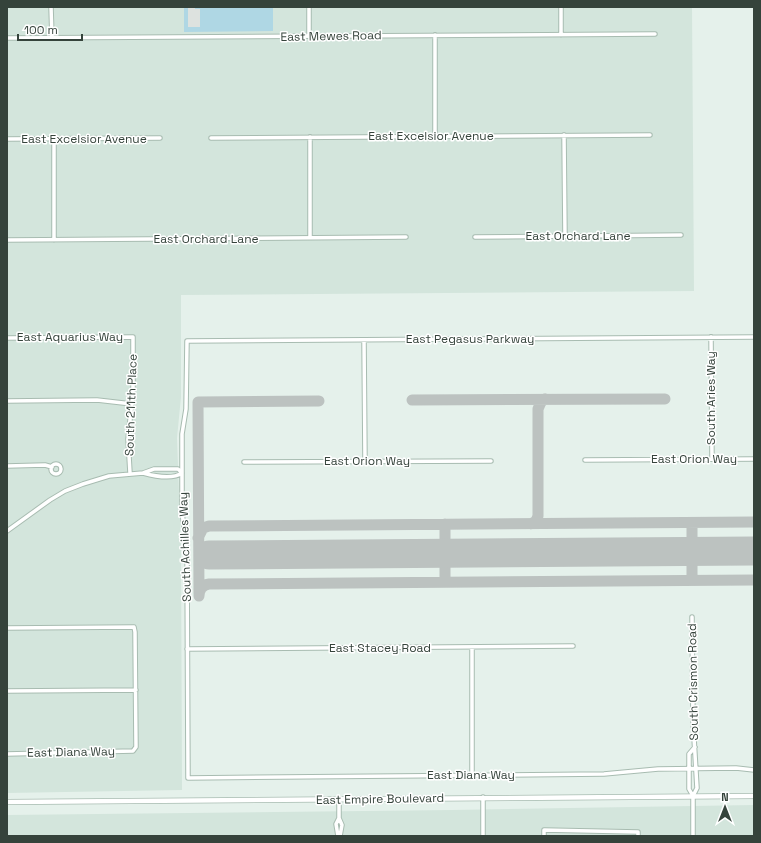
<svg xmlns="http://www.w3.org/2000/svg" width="761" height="843" font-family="'Space Grotesk',sans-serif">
  <rect width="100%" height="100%" fill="#e5f1eb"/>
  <path fill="#d3e5dc" d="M 7,7 L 692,7 L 694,291 L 181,295 L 181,397 L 177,438 L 181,548 L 182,790 L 7,793 Z
    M 754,805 L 754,836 L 7,836 L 7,815 L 452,810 Z"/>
  <path fill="#afd7e4" d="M 184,7 L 273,7 L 273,31 L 184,32 Z"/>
  <path fill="#dde2df" d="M 188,7 L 195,7 L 195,9 L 200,9 L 200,27 L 188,27 Z"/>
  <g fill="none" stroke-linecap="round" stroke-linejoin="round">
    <path stroke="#bcc2c0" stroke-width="11" d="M 412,400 L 665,399
      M 445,524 L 445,582
      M 531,524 L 536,521 L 538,516 L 538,409 L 541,402 L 545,399
      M 198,538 L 203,528 L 209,526 L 754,522
      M 692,580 L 692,523
      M 199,594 L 198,402 L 319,401
      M 199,596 C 199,590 202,585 209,584 L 754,580"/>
    <path stroke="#bcc2c0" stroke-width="29" d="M 209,555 L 754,551"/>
    <defs>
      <path id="minor" d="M 51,7 L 52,38
        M 309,7 L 309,36
        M 561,7 L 561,35
        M 435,35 L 435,136
        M 7,38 L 655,34
        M 564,135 L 565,236
        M 310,137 L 310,238
        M 211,138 L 650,135
        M 7,139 L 160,138
        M 54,139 L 54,240
        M 475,237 L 681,235
        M 7,240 L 406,237
        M 711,337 L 712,459
        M 754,337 L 187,341 L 186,409 L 182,434 L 182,512 L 187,552 L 188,778 L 604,774 L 658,769 L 736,768 L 754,770
        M 7,338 L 133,337 L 133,391 L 128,439 L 130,473
        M 364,340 L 365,461
        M 7,401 L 97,400 L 132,404
        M 585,460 L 754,459
        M 244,462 L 491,461
        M51 469a5 5 0 1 1 10 0a5 5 0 1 1-10 0Z
        M 7,466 L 45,465 L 52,467
        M 7,531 L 50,500 L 65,491 L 83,484 L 109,476 L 143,473 L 154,469 L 178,469 L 182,473 C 172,480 154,476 143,473
        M 692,617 L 693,721 L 697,788 L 693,796 L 693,836
        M 7,628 L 134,627 L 135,632 L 136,747 L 133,751 L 7,754
        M 472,647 L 472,775
        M 187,649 L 573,646
        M 7,691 L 136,690
        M 693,796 L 689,789 L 689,754 L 695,747
        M 483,797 L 483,836
        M 339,818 L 342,825 L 340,836
        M 338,836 L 336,824 L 339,818 L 339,799
        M 544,836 L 544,830 L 638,832 L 638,836"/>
      <path id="tertiary" d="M 7,802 L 754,796"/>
    </defs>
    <use href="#minor" stroke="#a8bcb1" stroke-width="5.5"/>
    <use href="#tertiary" stroke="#a8bcb1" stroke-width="6"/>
    <use href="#minor" stroke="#fff" stroke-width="3.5"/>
    <use href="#tertiary" stroke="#fff" stroke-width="4.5"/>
  </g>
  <g text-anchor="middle" stroke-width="3" stroke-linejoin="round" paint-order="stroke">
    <g font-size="12" fill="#35433b" stroke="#fff">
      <text transform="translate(331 36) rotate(-1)" y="4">East Mewes Road</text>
      <text x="431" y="140">East Excelsior Avenue</text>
      <text x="84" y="143">East Excelsior Avenue</text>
      <text x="578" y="240">East Orchard Lane</text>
      <text x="206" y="243">East Orchard Lane</text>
      <text x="70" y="341">East Aquarius Way</text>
      <text x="470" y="343">East Pegasus Parkway</text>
      <text transform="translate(711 398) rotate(-90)" y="4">South Aries Way</text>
      <text transform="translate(131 405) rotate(-88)" y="4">South 211th Place</text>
      <text x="694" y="463">East Orion Way</text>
      <text x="367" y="465">East Orion Way</text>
      <text transform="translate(185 547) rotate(-92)" y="4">South Achilles Way</text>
      <text x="380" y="652">East Stacey Road</text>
      <text transform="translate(693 682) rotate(-91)" y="4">South Crismon Road</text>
      <text transform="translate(71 752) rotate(-1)" y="4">East Diana Way</text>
      <text x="471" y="779">East Diana Way</text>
      <text transform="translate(380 799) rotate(-1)" y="4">East Empire Boulevard</text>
    </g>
  </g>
  <rect width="761" height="843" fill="none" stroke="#35433b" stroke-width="16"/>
  <g transform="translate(725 807)" stroke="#ffffff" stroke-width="3" paint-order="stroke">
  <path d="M0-3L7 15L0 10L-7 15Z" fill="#35433b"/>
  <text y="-6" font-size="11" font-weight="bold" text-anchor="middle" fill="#35433b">N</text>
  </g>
  <path d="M18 34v6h64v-6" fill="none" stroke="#35433b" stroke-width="2"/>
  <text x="24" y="34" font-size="12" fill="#35433b" stroke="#ffffff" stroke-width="3" paint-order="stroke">100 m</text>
</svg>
